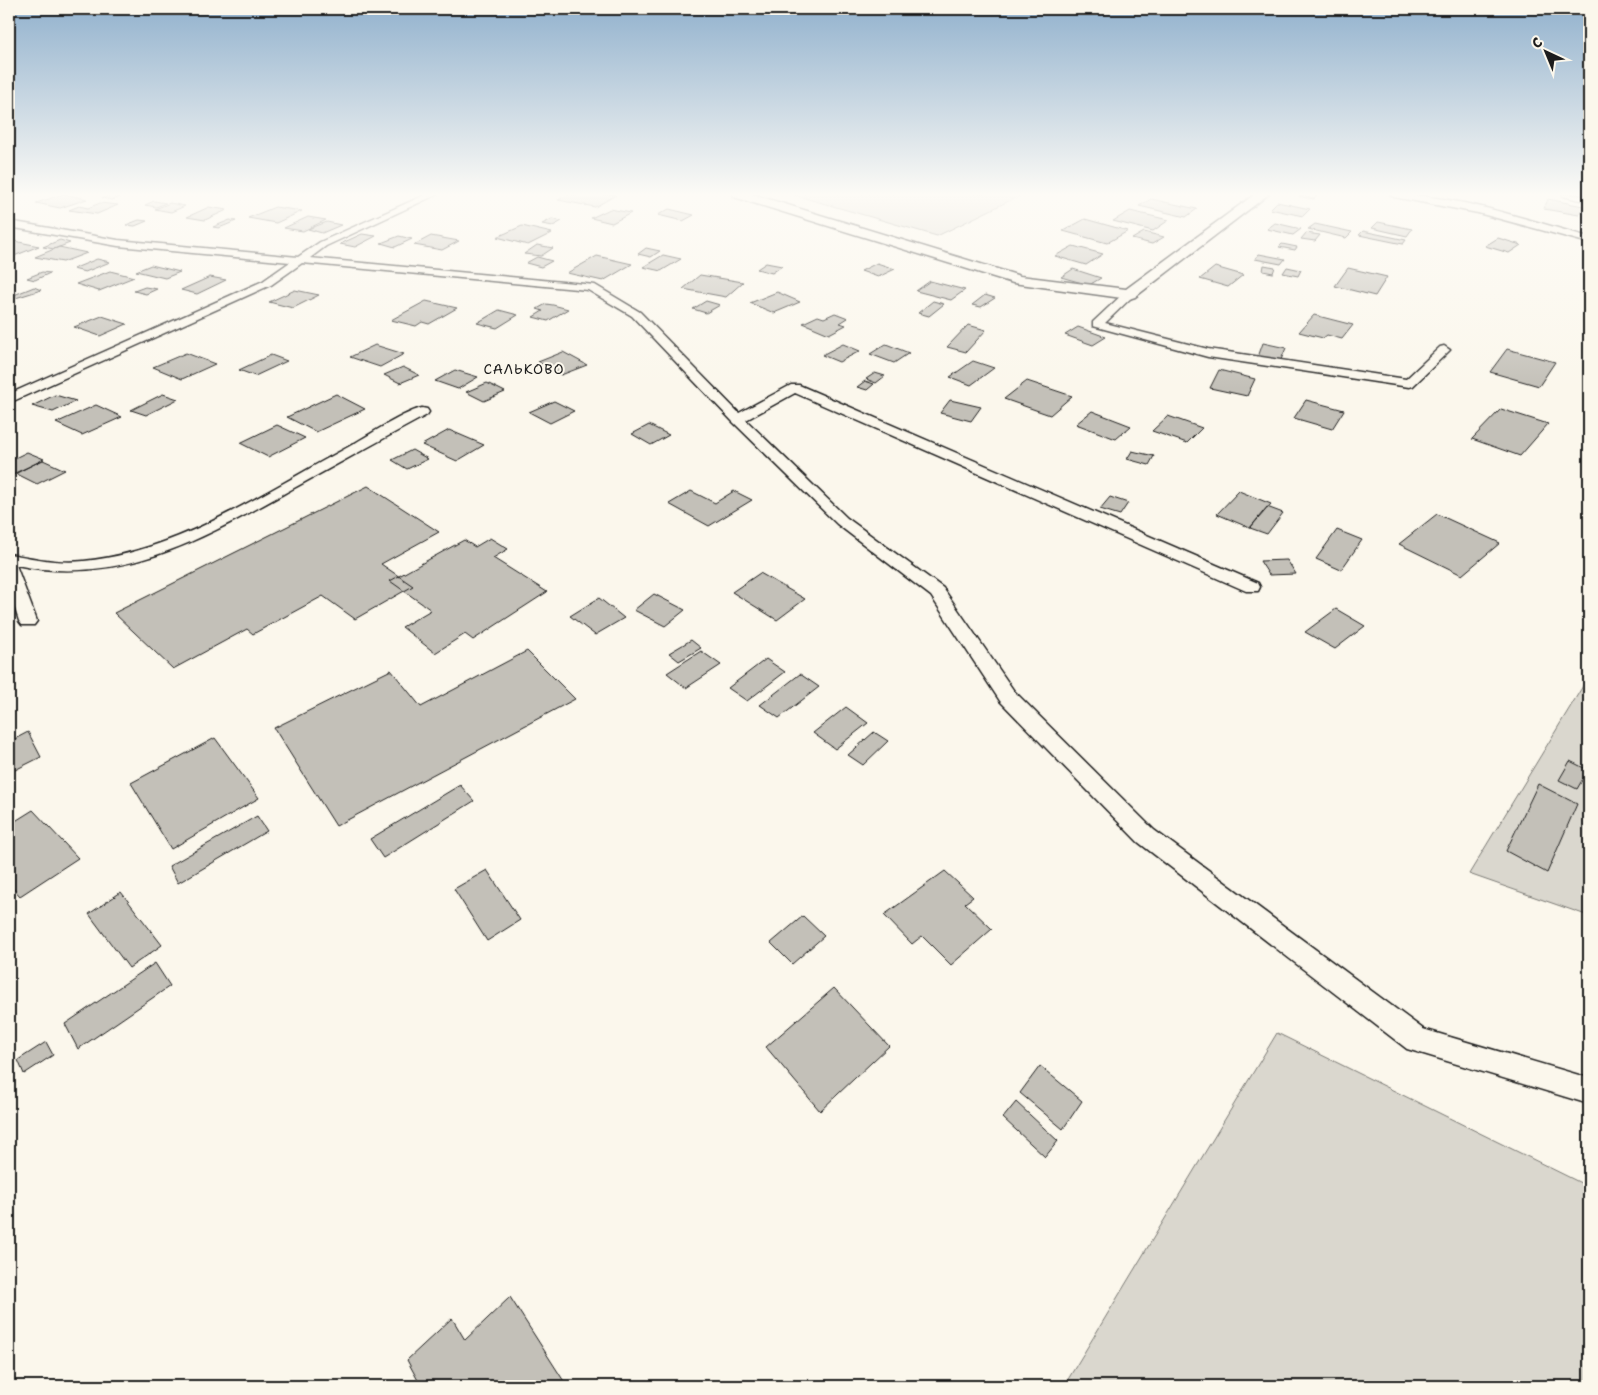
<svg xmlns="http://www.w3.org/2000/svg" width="1598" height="1395" font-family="'Shantell Sans',sans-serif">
  <rect width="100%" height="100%" fill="#fbf7ec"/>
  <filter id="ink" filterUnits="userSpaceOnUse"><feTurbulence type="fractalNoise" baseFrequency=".02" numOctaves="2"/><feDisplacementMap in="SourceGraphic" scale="10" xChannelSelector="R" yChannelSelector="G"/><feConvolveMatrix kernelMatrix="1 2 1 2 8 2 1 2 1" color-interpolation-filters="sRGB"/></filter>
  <g filter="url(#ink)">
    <path fill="#dad7ce" stroke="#7b7a75" d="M 791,194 L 1023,194 L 937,236 Z
      M 1589,676 L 1589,916 L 1469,874 Z
      M 1277,1033 L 1589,1187 L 1589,1386 L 1064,1386 Z"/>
    <path fill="#c3c0b8" stroke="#1c1c1c" d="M 64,194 L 87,199 L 60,208 L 36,203 Z
      M 115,194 L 129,194 L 112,200 L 102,198 Z
      M 570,194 L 609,194 L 616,195 L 595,207 L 558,200 Z
      M 1300,194 L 1319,194 L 1314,199 L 1298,196 Z
      M 1151,199 L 1197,209 L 1186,217 L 1139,206 Z
      M 1548,199 L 1583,206 L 1579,215 L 1544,209 Z
      M 154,201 L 166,203 L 156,207 L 145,205 Z
      M 1277,202 L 1310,209 L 1303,216 L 1270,209 Z
      M 100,203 L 118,205 L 97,214 L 69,210 L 79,206 L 88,208 Z
      M 170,203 L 185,206 L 171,212 L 155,209 Z
      M 209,207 L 227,210 L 205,220 L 187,217 Z
      M 275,207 L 302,211 L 276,223 L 248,218 Z
      M 610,209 L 631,213 L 612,223 L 591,218 Z
      M 669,209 L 694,215 L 683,221 L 658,215 Z
      M 1130,211 L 1169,220 L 1153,231 L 1113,221 Z
      M 308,217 L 326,220 L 303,231 L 284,228 Z
      M 552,219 L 562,221 L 553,226 L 542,224 Z
      M 1085,219 L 1128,231 L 1107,243 L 1063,231 Z
      M 139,220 L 147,221 L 135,226 L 126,225 Z
      M 230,220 L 236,221 L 219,228 L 213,227 Z
      M 327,222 L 341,225 L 322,233 L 308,229 Z
      M 1378,222 L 1412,229 L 1407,236 L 1372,228 Z
      M 1275,223 L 1301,229 L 1293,235 L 1267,229 Z
      M 1315,224 L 1352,232 L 1346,238 L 1308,229 Z
      M 522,226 L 552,233 L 528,245 L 497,237 Z
      M 1363,231 L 1406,240 L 1403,244 L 1359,235 Z
      M 1144,232 L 1164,237 L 1152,244 L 1132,239 Z
      M 1306,233 L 1320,235 L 1315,241 L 1301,239 Z
      M 362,234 L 376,236 L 355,247 L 340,244 Z
      M 399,236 L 412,239 L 395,247 L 381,243 Z
      M 431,236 L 459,241 L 442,250 L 414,245 Z
      M 1498,238 L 1521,245 L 1509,253 L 1485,246 Z
      M 60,240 L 70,243 L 54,249 L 43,247 Z
      M 14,241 L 39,246 L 9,258 L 9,243 Z
      M 1282,244 L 1297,247 L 1295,250 L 1279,247 Z
      M 537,245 L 553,248 L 541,256 L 524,254 Z
      M 1073,246 L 1103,254 L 1086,265 L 1055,256 Z
      M 59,247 L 87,253 L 63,262 L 35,257 Z
      M 646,248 L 660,251 L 651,257 L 638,254 Z
      M 1259,254 L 1285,259 L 1281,264 L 1255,259 Z
      M 663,255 L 681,259 L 661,271 L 643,267 Z
      M 597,256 L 632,264 L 603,281 L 567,273 Z
      M 537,257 L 552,261 L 541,267 L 526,263 Z
      M 97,259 L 110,262 L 85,272 L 73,269 Z
      M 766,263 L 782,266 L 772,273 L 757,269 Z
      M 877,263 L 895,269 L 878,277 L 861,271 Z
      M 151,265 L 180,272 L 165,278 L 136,271 Z
      M 1264,265 L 1275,267 L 1273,273 L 1263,271 Z
      M 1215,267 L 1243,275 L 1228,287 L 1200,279 Z
      M 1287,267 L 1301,270 L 1298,276 L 1283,273 Z
      M 1348,268 L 1387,277 L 1375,296 L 1335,286 Z
      M 1073,269 L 1101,278 L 1089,285 L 1061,277 Z
      M 110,271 L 134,277 L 99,291 L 76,284 Z
      M 42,272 L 50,273 L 35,280 L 27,278 Z
      M 700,275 L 743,282 L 726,297 L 683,289 Z
      M 210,277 L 226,280 L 197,294 L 181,290 Z
      M 930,281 L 965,290 L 951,300 L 916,291 Z
      M 34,287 L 41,290 L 9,300 L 9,297 Z
      M 145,287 L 157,289 L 146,294 L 134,291 Z
      M 295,290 L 319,295 L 293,308 L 269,302 Z
      M 777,292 L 800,302 L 774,313 L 750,303 Z
      M 985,295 L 995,298 L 981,307 L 972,305 Z
      M 426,301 L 457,308 L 429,324 L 422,322 L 416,326 L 391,320 Z
      M 706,301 L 720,305 L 706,313 L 693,309 Z
      M 933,301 L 944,304 L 929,316 L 918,313 Z
      M 546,304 L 553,305 L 568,309 L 548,321 L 533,317 L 543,311 L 537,309 Z
      M 499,310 L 518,315 L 497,328 L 477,323 Z
      M 835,313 L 848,318 L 840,323 L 846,325 L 829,334 L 803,323 L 818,316 L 824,318 Z
      M 1314,315 L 1353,325 L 1342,339 L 1327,335 L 1323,338 L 1299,332 Z
      M 102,316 L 127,324 L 100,336 L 74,327 Z
      M 968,325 L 986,330 L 966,352 L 947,347 Z
      M 1078,327 L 1106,337 L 1093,345 L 1065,335 Z
      M 1263,343 L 1286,348 L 1280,362 L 1258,357 Z
      M 843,344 L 860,351 L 839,362 L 822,355 Z
      M 886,344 L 909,353 L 894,363 L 870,354 Z
      M 375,345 L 404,354 L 380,367 L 350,357 Z
      M 1507,349 L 1555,362 L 1539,386 L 1490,372 Z
      M 563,352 L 587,365 L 561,375 L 538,362 Z
      M 186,353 L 215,364 L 182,379 L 153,367 Z
      M 271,355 L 287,361 L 255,376 L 239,370 Z
      M 973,361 L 994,368 L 971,385 L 950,377 Z
      M 403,367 L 419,375 L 400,383 L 384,375 Z
      M 455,370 L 478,377 L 458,389 L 435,381 Z
      M 1219,370 L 1255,379 L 1247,396 L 1210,388 Z
      M 875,373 L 885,376 L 876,383 L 866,379 Z
      M 865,381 L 874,384 L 867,390 L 857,387 Z
      M 1027,381 L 1072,396 L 1050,415 L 1004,399 Z
      M 487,383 L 505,392 L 484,401 L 466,392 Z
      M 163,394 L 178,399 L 146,415 L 131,410 Z
      M 336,394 L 365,409 L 316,432 L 287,417 Z
      M 55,395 L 76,401 L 53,412 L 32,406 Z
      M 950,400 L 981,407 L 971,421 L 940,413 Z
      M 1306,400 L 1344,410 L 1332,429 L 1294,418 Z
      M 554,401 L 574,411 L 550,423 L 529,412 Z
      M 96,405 L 122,417 L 82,435 L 56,423 Z
      M 1501,409 L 1548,424 L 1520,456 L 1472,439 Z
      M 1092,411 L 1131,426 L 1116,439 L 1076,424 Z
      M 1168,416 L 1202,428 L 1187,443 L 1152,431 Z
      M 277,425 L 305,438 L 268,457 L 240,443 Z
      M 649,425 L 669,435 L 651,445 L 632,434 Z
      M 449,430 L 484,445 L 457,461 L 422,445 Z
      M 412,450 L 428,459 L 407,469 L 392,460 Z
      M 1132,451 L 1154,456 L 1149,465 L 1127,459 Z
      M 27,452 L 44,459 L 9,477 L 9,461 Z
      M 43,460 L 65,470 L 37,484 L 15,473 Z
      M 368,486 L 439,532 L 381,564 L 413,586 L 355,619 L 323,596 L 253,634 L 247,629 L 173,669 L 114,613 Z
      M 691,491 L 715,503 L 734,491 L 752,500 L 709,526 L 669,504 Z
      M 1239,491 L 1271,504 L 1250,528 L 1217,514 Z
      M 1110,497 L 1128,503 L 1120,515 L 1100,509 Z
      M 1267,507 L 1283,513 L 1267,534 L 1250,528 Z
      M 1437,514 L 1500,543 L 1462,575 L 1399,544 Z
      M 1337,530 L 1362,540 L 1341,570 L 1316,559 Z
      M 490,538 L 508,549 L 493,558 L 547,592 L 473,640 L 465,634 L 435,653 L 402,627 L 431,610 L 390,581 L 464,540 L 475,547 Z
      M 1287,560 L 1296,574 L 1269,575 L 1260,561 Z
      M 760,573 L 805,599 L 777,620 L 732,592 Z
      M 654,594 L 685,610 L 665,626 L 634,610 Z
      M 599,598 L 624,618 L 595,635 L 570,616 Z
      M 1336,609 L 1365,626 L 1335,649 L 1305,632 Z
      M 691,640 L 701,648 L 679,661 L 669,653 Z
      M 527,651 L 575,699 L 336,826 L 274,728 L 391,670 L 421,707 Z
      M 701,651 L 721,665 L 686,688 L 667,673 Z
      M 766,659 L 785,672 L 747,701 L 728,688 Z
      M 800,674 L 819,687 L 779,718 L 760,705 Z
      M 846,707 L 868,723 L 835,749 L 813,733 Z
      M 28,732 L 41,757 L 9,773 L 9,742 Z
      M 874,732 L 888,741 L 863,765 L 848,755 Z
      M 215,738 L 259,798 L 171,849 L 131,783 Z
      M 1570,761 L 1588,770 L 1577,789 L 1559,780 Z
      M 1538,784 L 1577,804 L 1547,873 L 1506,851 Z
      M 460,785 L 474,801 L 383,858 L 370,839 Z
      M 33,810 L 78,858 L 20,896 L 12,887 L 9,889 L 9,825 Z
      M 257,816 L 267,831 L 178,883 L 169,866 Z
      M 487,870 L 520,920 L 487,941 L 454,889 Z
      M 945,871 L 973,897 L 965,903 L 992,929 L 951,965 L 922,936 L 912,944 L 884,915 Z
      M 121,892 L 162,945 L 129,968 L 89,914 Z
      M 803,916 L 824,936 L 792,964 L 771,943 Z
      M 155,963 L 170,986 L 78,1049 L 65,1024 Z
      M 834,988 L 889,1046 L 820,1111 L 766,1047 Z
      M 46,1042 L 53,1055 L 24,1074 L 18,1060 Z
      M 1040,1066 L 1082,1101 L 1063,1129 L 1020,1093 Z
      M 1016,1102 L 1058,1141 L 1045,1157 L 1003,1118 Z
      M 510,1297 L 567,1386 L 421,1386 L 407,1360 L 452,1318 L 465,1340 Z"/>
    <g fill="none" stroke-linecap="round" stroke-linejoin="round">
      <defs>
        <path id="service" d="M 427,194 L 438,194 L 326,246 L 310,258 L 595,285 L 640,312 L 739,413 L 791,385 L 799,385 L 1258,583 L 1260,587 L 1258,591 L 1246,591 L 795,393 L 746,420 L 847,518 L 943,588 L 1014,691 L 1154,830 L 1423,1029 L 1589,1078 L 1589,1104 L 1407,1049 L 1138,842 L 1000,701 L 931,596 L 837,524 L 733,422 L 632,316 L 588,290 L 302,263 L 271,285 L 9,403 L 9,394 L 263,281 L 290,262 L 118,246 L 9,227 L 9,221 L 118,240 L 298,257 L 320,242 Z
          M 1390,194 C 1453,194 1528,220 1589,237 L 1589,243 L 1478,213 L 1394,197 Z
          M 1562,194 L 1589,196 L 1589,202 L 1563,196 Z
          M 1129,291 L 1134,294 L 1133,296 L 1105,323 L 1208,349 L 1406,379 L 1440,347 L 1444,346 L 1450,350 L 1413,386 L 1409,387 L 1208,357 L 1093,326 L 1093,322 L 1125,292 Z
          M 422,408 L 427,409 L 429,412 L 427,415 C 382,439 338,464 294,488 C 204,538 122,587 16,565 L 37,621 L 34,625 L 22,625 L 19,621 L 9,590 L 9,554 C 34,558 58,564 84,561 C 177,552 261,494 341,451 C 362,440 401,413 422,408 Z"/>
        <path id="minor" d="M 733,194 L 752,194 L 1020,276 L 1126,289 L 1255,194 L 1269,194 L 1135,297 L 1129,299 L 1013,283 L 734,197 Z"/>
      </defs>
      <use href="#service" stroke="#1c1c1c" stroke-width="3"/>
      <use href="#minor" stroke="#1c1c1c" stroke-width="3"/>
      <use href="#service" fill="#fbf7ec" fill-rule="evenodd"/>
      <use href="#minor" fill="#fbf7ec" fill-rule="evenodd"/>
    </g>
  </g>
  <linearGradient id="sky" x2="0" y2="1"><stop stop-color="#91b1cd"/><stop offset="0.5" stop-color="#fdfbf6"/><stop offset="1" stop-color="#fdfbf6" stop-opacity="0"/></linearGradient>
  <rect width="1598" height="389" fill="url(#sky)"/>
  <g text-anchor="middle" stroke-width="4" stroke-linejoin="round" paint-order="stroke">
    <g font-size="14" letter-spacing="1" fill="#1c1c1c" stroke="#fbf7ec">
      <text x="524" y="374">САЛЬКОВО</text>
    </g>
  </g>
  <rect width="1598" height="1395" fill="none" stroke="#fbf7ec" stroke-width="30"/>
  <rect x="15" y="15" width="1568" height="1365" fill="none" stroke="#1c1c1c" stroke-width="2" filter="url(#ink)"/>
  <g transform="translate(1546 52) rotate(316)" stroke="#fbf7ec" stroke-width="4" paint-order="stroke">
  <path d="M0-4L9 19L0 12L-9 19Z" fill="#1c1c1c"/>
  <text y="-8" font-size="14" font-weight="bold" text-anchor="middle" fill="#1c1c1c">С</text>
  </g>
</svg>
